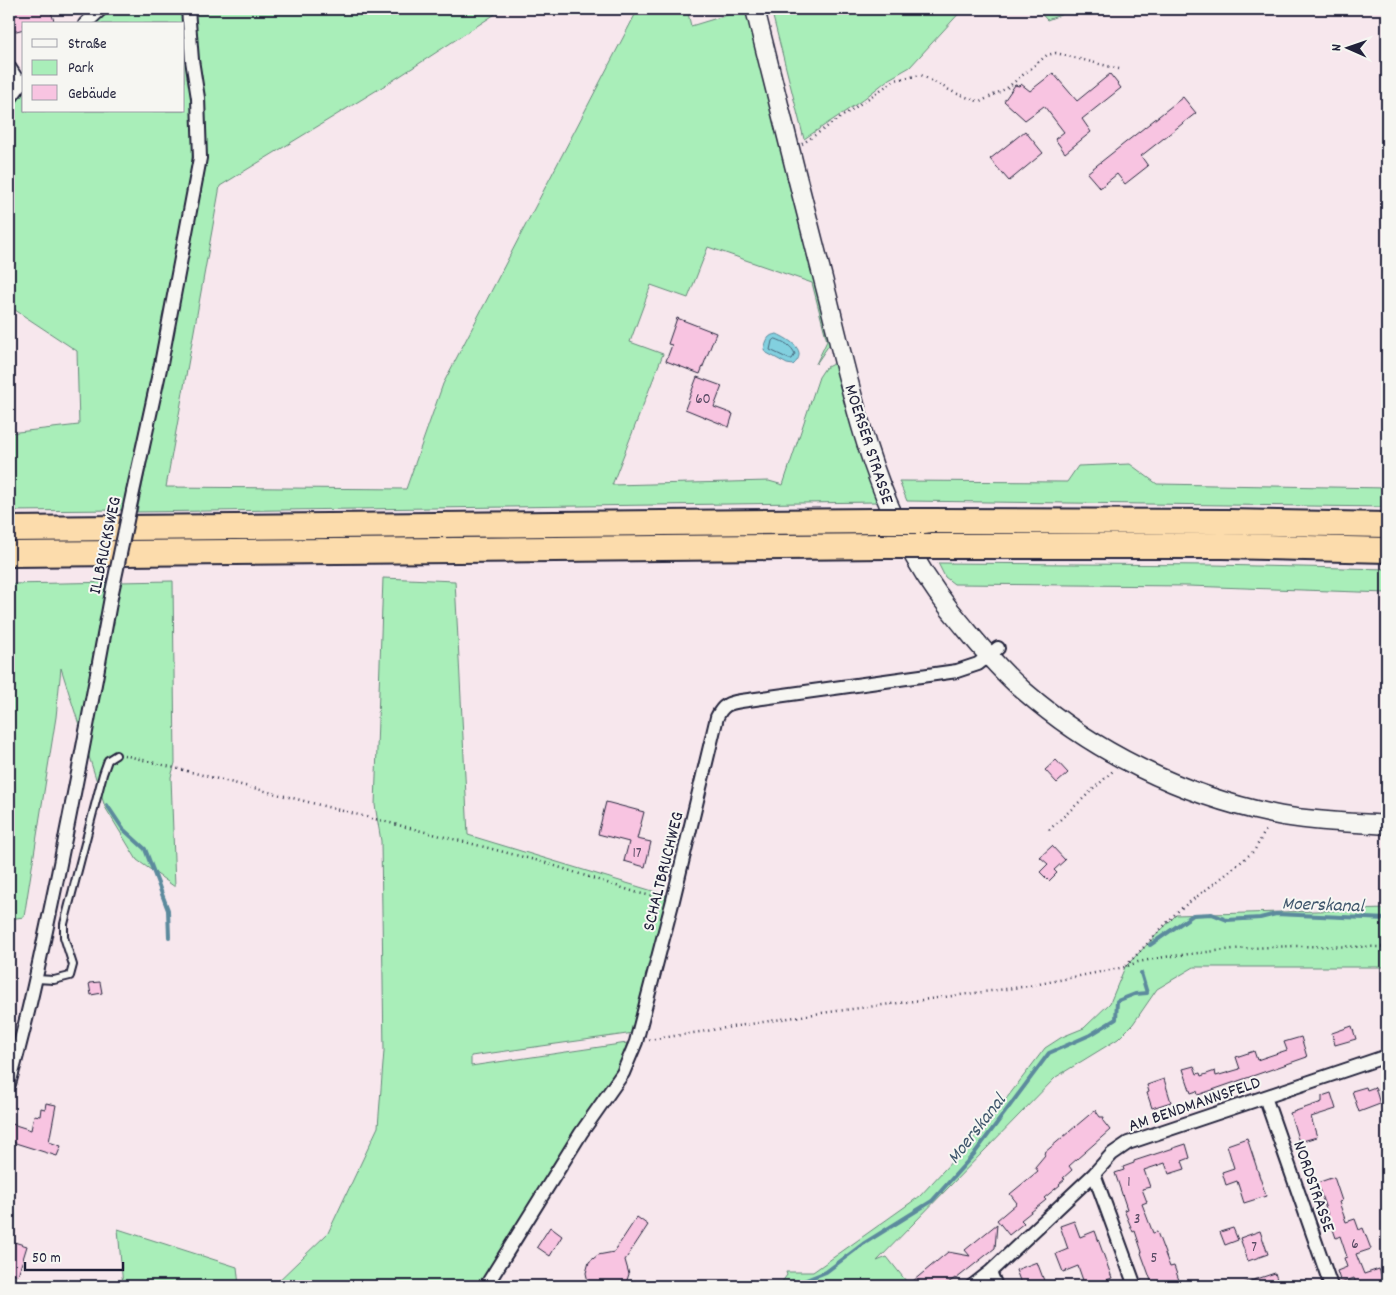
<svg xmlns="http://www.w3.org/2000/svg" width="1396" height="1295" font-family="Dekko,sans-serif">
  <rect width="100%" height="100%" fill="#f7e7ed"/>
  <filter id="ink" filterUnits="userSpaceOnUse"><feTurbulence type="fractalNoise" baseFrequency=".02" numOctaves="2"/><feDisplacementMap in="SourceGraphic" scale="10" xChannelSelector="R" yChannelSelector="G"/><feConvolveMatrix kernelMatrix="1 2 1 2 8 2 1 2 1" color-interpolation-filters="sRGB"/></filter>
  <g filter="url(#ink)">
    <path fill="#a9eeb9" stroke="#66887a" d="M 107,9 L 184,9 L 194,115 L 191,179 L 176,248 L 161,330 L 122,510 L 9,511 L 9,433 L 79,425 L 77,351 L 9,306 L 9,109 L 24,86 L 24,111 L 184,111 L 184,24 L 91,24 Z
      M 194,9 L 503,9 L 400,76 L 220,186 L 166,487 L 406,489 L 443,384 L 638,9 L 687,9 L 691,26 L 740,11 L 740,9 L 746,9 L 831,342 L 816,364 L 827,341 L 812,283 L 708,247 L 688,298 L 651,285 L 630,342 L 663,354 L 612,485 L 769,481 L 783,485 L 819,377 L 825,368 L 833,364 L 837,367 L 856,442 L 877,502 L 137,512 L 203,180 L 206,134 Z
      M 771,9 L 963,9 L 910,67 L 889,79 L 861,101 L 804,139 Z
      M 1037,9 L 1076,9 L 1047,20 Z
      M 1130,464 L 1157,484 L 1387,488 L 1387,507 L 907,501 L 899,481 L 1067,482 L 1078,466 Z
      M 938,563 L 1214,565 L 1387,569 L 1387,593 L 1188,586 L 954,584 L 945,577 Z
      M 383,578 L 455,581 L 468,835 L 666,895 L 662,919 L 634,1033 L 471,1056 L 471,1066 L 627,1043 L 620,1066 L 479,1286 L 273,1286 L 328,1233 L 378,1127 L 384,1051 L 381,841 L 375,805 Z
      M 173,581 L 175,763 L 171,777 L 175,887 L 137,860 L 105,807 L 61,668 L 56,717 L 24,917 L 9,919 L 9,584 Z
      M 1387,909 L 1387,967 L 1194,967 L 1157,989 L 1133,1024 L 1118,1039 L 1056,1077 L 877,1261 L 887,1257 L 910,1286 L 779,1286 L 787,1275 L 786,1272 L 813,1272 L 920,1196 L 990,1120 L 1045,1048 L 1062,1037 L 1084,1028 L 1110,1003 L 1125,967 L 1176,915 Z
      M 118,1229 L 237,1267 L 239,1286 L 123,1286 Z"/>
    <path fill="#82d0df" stroke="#5c8a9d" d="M 777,334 C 790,340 809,351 793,365 L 787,364 L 765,352 L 764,349 C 767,340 767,335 777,334 Z"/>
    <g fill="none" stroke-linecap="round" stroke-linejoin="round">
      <path stroke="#48687d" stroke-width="1" d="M 776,339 C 784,342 792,346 795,354 L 792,359 L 789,359 L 770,350 L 772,341 Z"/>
      <path stroke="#5c8a9d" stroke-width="4" d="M 107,805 L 123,829 L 145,849 L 168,910 L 169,937
        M 1150,945 L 1193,915 L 1212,914 L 1227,920 L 1260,918 L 1276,914 L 1387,919
        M 791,1286 L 826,1272 L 863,1244 L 932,1201 L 974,1154 L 1049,1053 L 1090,1035 L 1116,1019 L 1117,1001 L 1135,994 L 1147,993 L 1141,973"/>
    </g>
    <path fill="#f8c4e1" stroke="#22223b" d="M 23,9 L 50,9 L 54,21 L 46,24 L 24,24 L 24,29 L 9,33 L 9,13 Z
      M 1053,73 L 1077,101 L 1110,74 L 1121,88 L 1082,119 L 1091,132 L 1065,153 L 1055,139 L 1064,132 L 1044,106 L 1025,120 L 1004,101 L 1015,85 L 1019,86 L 1021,84 L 1030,91 Z
      M 1183,97 L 1196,113 L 1141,156 L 1148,166 L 1125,184 L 1117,174 L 1100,188 L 1087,173 Z
      M 1025,131 L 1043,153 L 1009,181 L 990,159 Z
      M 677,318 L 716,333 L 700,374 L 666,361 L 672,345 L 668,344 Z
      M 697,377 L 722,386 L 714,407 L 733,414 L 729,427 L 685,409 Z
      M 1056,760 L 1068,773 L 1057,783 L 1045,770 Z
      M 606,802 L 644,812 L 637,839 L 651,842 L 645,867 L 624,861 L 629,842 L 598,834 Z
      M 1052,846 L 1065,860 L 1054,870 L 1057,873 L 1049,881 L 1040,872 L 1048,864 L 1040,857 Z
      M 100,982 L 102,993 L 91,995 L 89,983 Z
      M 1352,1026 L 1356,1039 L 1335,1045 L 1332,1033 Z
      M 1301,1037 L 1307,1057 L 1198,1095 L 1197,1091 L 1191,1093 L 1183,1069 L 1194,1066 L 1197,1074 L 1200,1073 L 1201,1076 L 1215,1071 L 1216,1076 L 1240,1069 L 1236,1057 L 1254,1051 L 1257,1060 L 1287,1050 L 1284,1042 Z
      M 1164,1079 L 1171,1102 L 1152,1108 L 1147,1093 L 1149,1092 L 1147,1085 Z
      M 1366,1087 L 1367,1090 L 1375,1087 L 1380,1104 L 1359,1112 L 1352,1091 Z
      M 1331,1093 L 1336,1109 L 1311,1117 L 1317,1137 L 1299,1142 L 1290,1113 L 1322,1102 L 1322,1096 Z
      M 46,1103 L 56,1105 L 49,1142 L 61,1146 L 57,1156 L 9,1141 L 9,1123 L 31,1130 L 34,1115 L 40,1116 L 41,1108 L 45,1109 Z
      M 1095,1110 L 1100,1117 L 1104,1117 L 1103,1121 L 1110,1130 L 1069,1166 L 1072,1170 L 1063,1178 L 1065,1179 L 1059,1184 L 1060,1185 L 1044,1198 L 1046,1200 L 1021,1220 L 1024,1223 L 1009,1235 L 997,1220 L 1017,1203 L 1010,1194 L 1038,1171 L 1035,1167 L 1045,1155 L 1044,1153 Z
      M 1247,1138 L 1266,1196 L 1244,1203 L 1237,1181 L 1226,1185 L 1222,1172 L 1234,1168 L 1227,1145 Z
      M 1186,1144 L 1190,1158 L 1182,1161 L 1185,1169 L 1169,1174 L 1165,1163 L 1144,1170 L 1150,1187 L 1142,1189 L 1147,1202 L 1142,1204 L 1153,1233 L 1157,1232 L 1170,1267 L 1174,1266 L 1181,1286 L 1153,1286 L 1141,1253 L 1142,1252 L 1135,1231 L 1133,1232 L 1124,1210 L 1127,1209 L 1115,1173 L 1124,1170 L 1123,1167 L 1134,1163 L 1134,1161 Z
      M 1334,1177 L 1342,1201 L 1339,1202 L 1346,1222 L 1355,1219 L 1359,1230 L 1363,1228 L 1371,1249 L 1356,1254 L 1364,1274 L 1379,1269 L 1386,1286 L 1357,1286 L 1354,1278 L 1341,1283 L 1337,1271 L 1347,1267 L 1344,1258 L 1347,1257 L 1340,1236 L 1336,1238 L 1317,1183 Z
      M 637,1217 L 648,1225 L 625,1260 L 629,1274 L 625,1286 L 589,1286 L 586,1273 L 589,1262 L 598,1255 L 614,1252 Z
      M 1074,1221 L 1080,1237 L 1095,1231 L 1112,1278 L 1091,1286 L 1085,1286 L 1078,1266 L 1063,1272 L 1056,1254 L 1068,1249 L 1060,1226 Z
      M 997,1224 L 995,1248 L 956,1279 L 955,1278 L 944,1286 L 907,1286 L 948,1252 L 970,1256 L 965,1250 Z
      M 550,1227 L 562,1236 L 550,1256 L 537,1247 Z
      M 1233,1228 L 1238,1240 L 1225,1245 L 1220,1232 Z
      M 1260,1231 L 1268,1254 L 1248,1261 L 1240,1238 Z
      M 11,1241 L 27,1246 L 18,1275 L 9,1272 L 9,1243 L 11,1243 Z
      M 1037,1262 L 1046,1286 L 1022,1286 L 1016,1270 Z
      M 1275,1273 L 1279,1286 L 1242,1286 L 1242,1284 Z"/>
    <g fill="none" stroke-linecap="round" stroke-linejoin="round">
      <defs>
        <path id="lane" d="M 36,979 L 54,980 L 70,976 L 73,965 L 64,937 L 64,924 L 103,774 L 108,760 L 116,755"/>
        <path id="street" d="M 85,24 L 101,9
          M 9,67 L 20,84
          M 9,100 L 24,80
          M 133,492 L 161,364 L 200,158 L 198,98 L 192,60 L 188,9
          M 9,1084 C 29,1015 43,945 58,874 C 77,780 95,686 112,592
          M 1265,1097 L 1331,1286
          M 1094,1174 L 1135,1286
          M 990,1272 L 996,1286
          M 486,1286 L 581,1133 L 623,1073 L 636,1042 L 673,900 L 717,717 C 723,705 728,703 741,701 L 957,671 L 978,664 L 998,648
          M 972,1286 L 990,1272 L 1094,1174 L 1112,1154 L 1128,1143 L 1387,1056"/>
        <path id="secondary" d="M 755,9 C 779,105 803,202 828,298 C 850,387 869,478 915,558 C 929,583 946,606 965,628 C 983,650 1002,672 1024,691 C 1094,752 1182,795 1273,814 C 1311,822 1349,822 1387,825"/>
        <path id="highway" d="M 925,521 L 1227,522 L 1387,525
          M 9,529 L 878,521
          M 936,546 L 1223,546 L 1387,550
          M 9,554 L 889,546"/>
      </defs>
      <use href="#lane" stroke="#22223b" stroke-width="10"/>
      <use href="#street" stroke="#22223b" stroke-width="16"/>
      <use href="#secondary" stroke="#22223b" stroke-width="21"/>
      <use href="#highway" stroke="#22223b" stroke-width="28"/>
      <path stroke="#22223b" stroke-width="2.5" stroke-dasharray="1 4" stroke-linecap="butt" d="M 802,144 L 895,80 L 921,75 L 955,93 L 980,102 L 1007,88 L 1047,55 L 1056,53 L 1119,69
        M 124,755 L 543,862 L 638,893 L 662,898
        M 1049,830 L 1114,770
        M 1126,966 L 1179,910 L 1224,876 L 1254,851 L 1267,828
        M 649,1040 L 814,1014 L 1029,986 L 1125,967 L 1138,962 L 1164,957 L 1233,949 L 1294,946 L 1387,947"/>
      <use href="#lane" stroke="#f6f6f2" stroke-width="6"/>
      <use href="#street" stroke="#f6f6f2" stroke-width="12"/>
      <use href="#secondary" stroke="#f6f6f2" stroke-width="18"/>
      <use href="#highway" stroke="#fcdcac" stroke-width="24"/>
      <defs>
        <path id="street-bridge" d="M 112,592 L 133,492"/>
        <path id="highway-bridge" d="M 878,521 L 925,521
          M 889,546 L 936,546"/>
      </defs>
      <use href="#street-bridge" stroke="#22223b" stroke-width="16" stroke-linecap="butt"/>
      <use href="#highway-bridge" stroke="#22223b" stroke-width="28" stroke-linecap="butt"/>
      <use href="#street-bridge" stroke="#f6f6f2" stroke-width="12"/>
      <use href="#highway-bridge" stroke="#fcdcac" stroke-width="24"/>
    </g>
  </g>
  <g text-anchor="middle" stroke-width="4" stroke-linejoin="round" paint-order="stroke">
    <g font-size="15" fill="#584a64">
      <text x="703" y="403">60</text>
      <text x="637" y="857">17</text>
      <text x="1129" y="1186">1</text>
      <text x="1137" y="1223">3</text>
      <text x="1355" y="1248">6</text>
      <text x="1254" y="1251">7</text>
      <text x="1154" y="1262">5</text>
    </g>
    <g font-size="18" fill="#22223b" stroke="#f6f6f2">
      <text transform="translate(870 444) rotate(72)" y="6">MOERSER STRASSE</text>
      <text transform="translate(104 545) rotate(-78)" y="6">ILLBRUCKSWEG</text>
      <text transform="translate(662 871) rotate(-76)" y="6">SCHALTBRUCHWEG</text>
      <text transform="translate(1194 1103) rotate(-19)" y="6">AM BENDMANNSFELD</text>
      <text transform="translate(1315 1186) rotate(71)" y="6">NORDSTRASSE</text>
    </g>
    <g font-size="19" font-style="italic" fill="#3f566c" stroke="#f6f6f2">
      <text transform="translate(1323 903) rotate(2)" y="7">Moerskanal</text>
      <text transform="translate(975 1128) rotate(-52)" y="7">Moerskanal</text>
    </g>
  </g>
  <rect width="1396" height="1295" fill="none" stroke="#f6f6f2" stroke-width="30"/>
  <rect x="15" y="15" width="1366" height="1265" fill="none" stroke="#22223b" stroke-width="2" filter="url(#ink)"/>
  <rect x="22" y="22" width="162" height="90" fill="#f6f6f2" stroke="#a1a1a9"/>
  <rect x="32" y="39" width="25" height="8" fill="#f6f6f2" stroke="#a1a1a9"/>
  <text x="68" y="48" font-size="15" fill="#22223b">Straße</text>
  <rect x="32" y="60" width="25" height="15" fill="#a9eeb9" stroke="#a1a1a9"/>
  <text x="68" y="72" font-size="15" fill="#22223b">Park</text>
  <rect x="32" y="85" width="25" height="15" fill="#f8c4e1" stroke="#a1a1a9"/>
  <text x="68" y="98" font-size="15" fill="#22223b">Gebäude</text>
  <g transform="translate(1348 48) rotate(272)" stroke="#f6f6f2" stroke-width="4" paint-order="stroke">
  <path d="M0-4L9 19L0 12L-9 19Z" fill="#22223b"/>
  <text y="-8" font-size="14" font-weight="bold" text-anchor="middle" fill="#22223b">N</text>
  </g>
  <path d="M25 1262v8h98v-8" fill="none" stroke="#22223b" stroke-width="2.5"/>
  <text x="32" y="1262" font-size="15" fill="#22223b" stroke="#f6f6f2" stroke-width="4" paint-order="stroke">50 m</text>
</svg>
